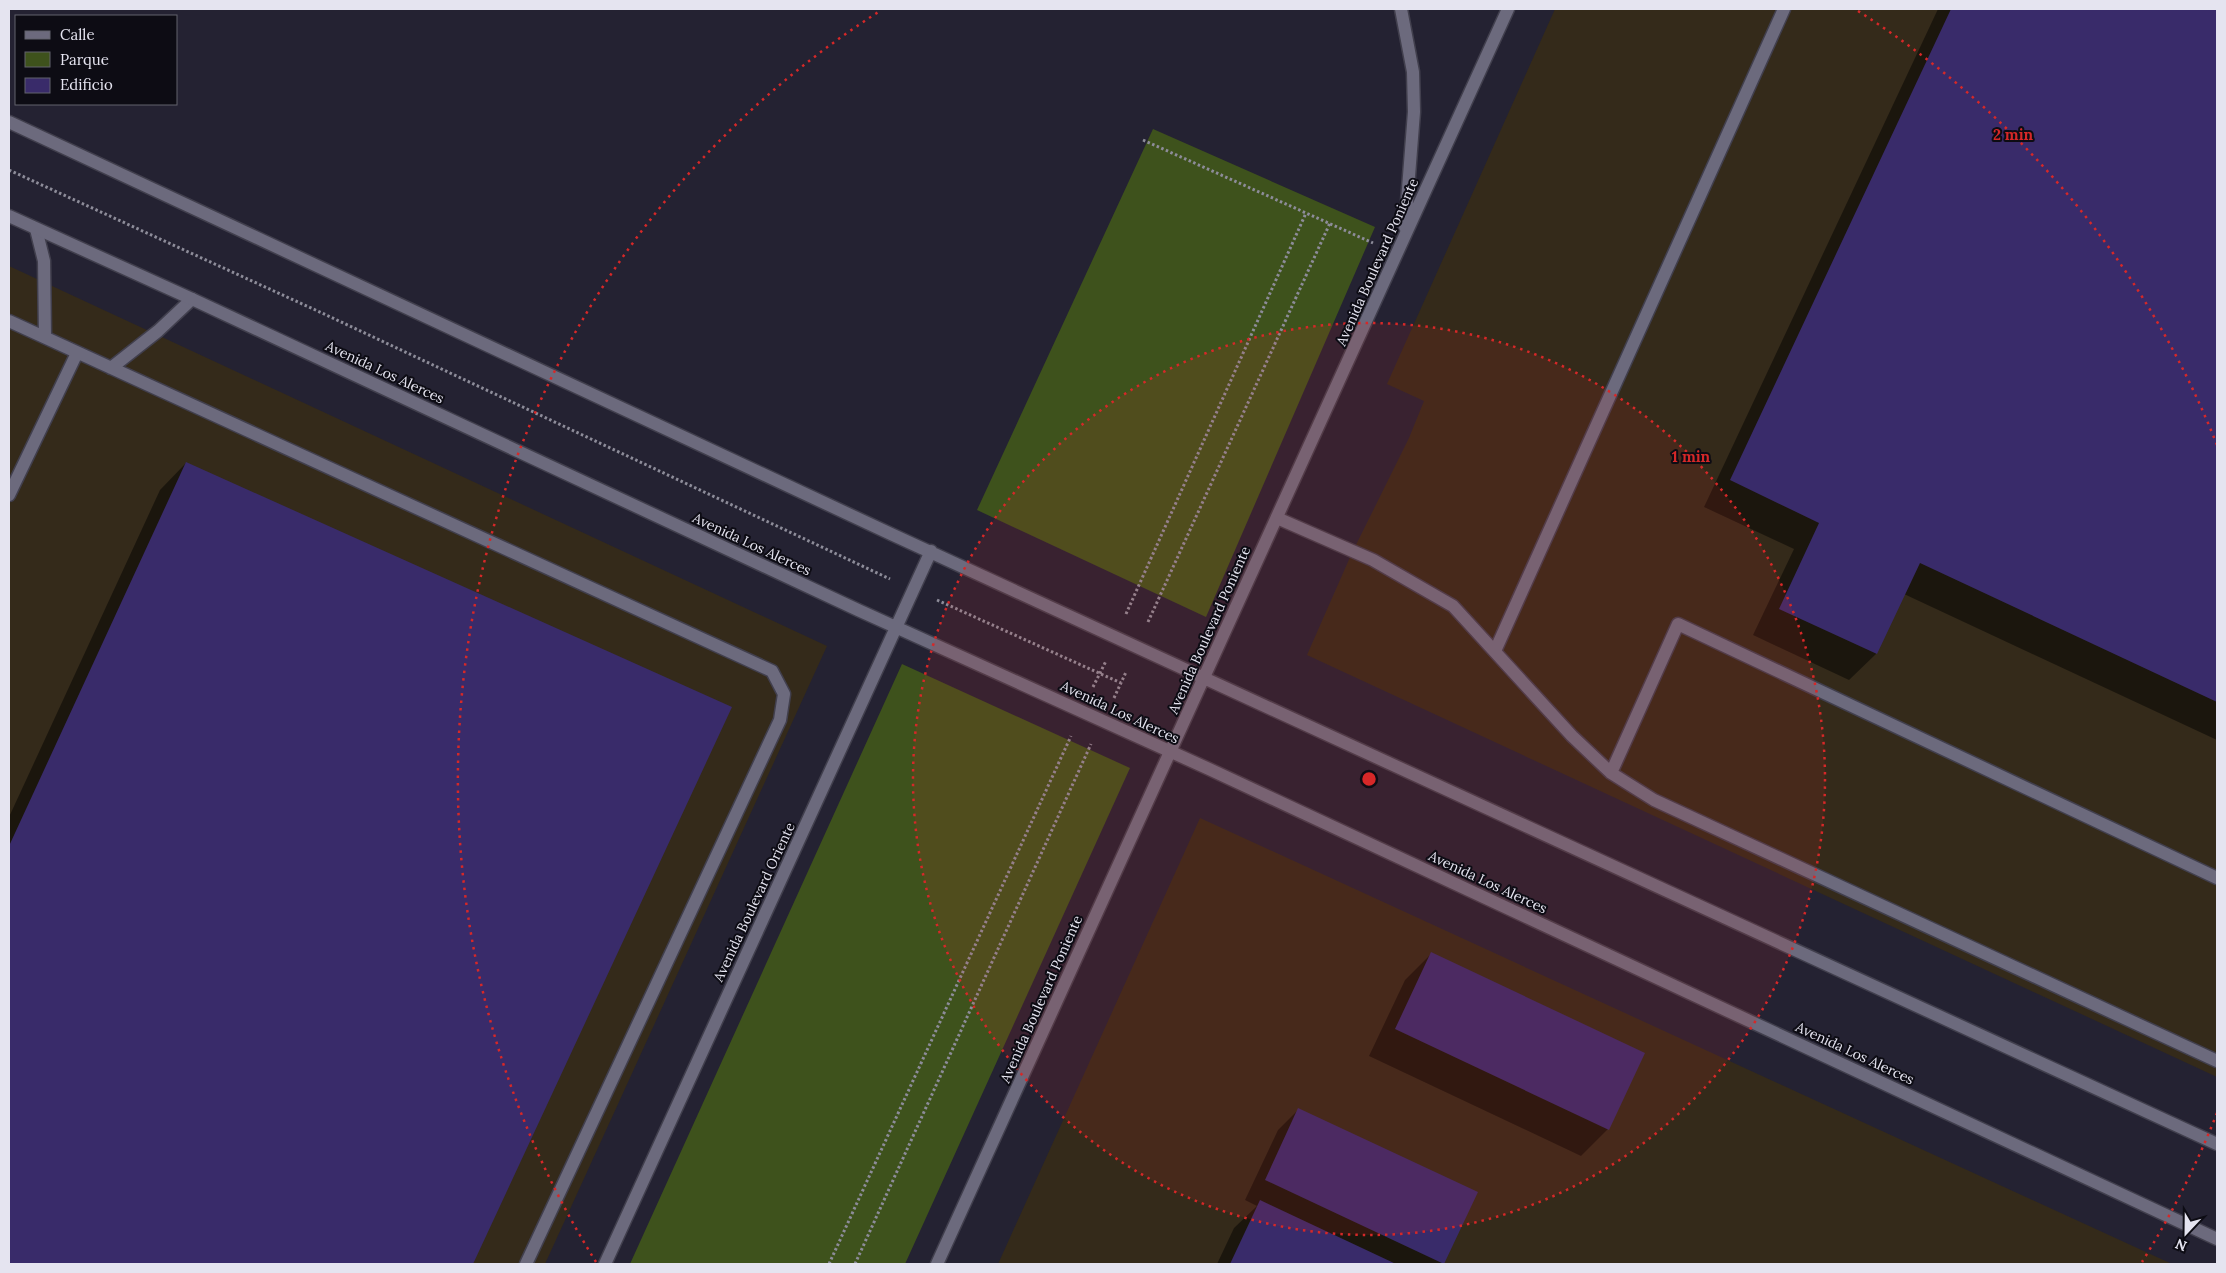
<svg xmlns="http://www.w3.org/2000/svg" width="2226" height="1273" font-family="Lora,serif">
  <rect width="100%" height="100%" fill="#242232"/>
  <path fill="#342a1a" d="M 1555,9 L 2217,9 L 2217,1077 L 1307,655 L 1351,555 L 1409,438 L 1424,401 L 1387,384 Z
    M 9,266 L 827,646 L 545,1264 L 9,1264 Z
    M 1200,818 L 2172,1264 L 998,1264 Z"/>
  <path fill="#3e521c" d="M 1153,129 L 1375,227 L 1206,617 L 977,510 Z
    M 902,664 L 1130,768 L 905,1264 L 630,1264 Z"/>
  <path fill="#0007" d="M 1938,9 L 2217,9 L 2217,740 L 1904,594 L 1876,654 L 1849,680 L 1753,635 L 1794,549 L 1704,507 Z
    M 186,463 L 730,708 L 471,1264 L 9,1264 L 9,817 L 160,490 Z
    M 1431,954 L 1608,1129 L 1581,1156 L 1369,1056 L 1405,980 Z
    M 1298,1110 L 1443,1263 L 1442,1264 L 1217,1264 L 1234,1228 L 1257,1206 L 1245,1200 L 1278,1130 Z"/>
  <path fill="#392b6a" d="M 1951,9 L 2217,9 L 2217,702 L 1920,563 L 1877,654 L 1779,609 L 1819,523 L 1730,480 Z
    M 186,462 L 732,707 L 473,1264 L 9,1264 L 9,846 Z
    M 1431,952 L 1645,1053 L 1609,1130 L 1395,1029 Z
    M 1298,1108 L 1478,1192 L 1444,1264 L 1265,1180 Z
    M 1260,1200 L 1396,1264 L 1230,1264 Z"/>
  <g fill="none" stroke-linecap="round" stroke-linejoin="round">
    <defs>
      <path id="service" d="M 36,229 L 44,261 L 45,337
        M 9,321 L 772,671 L 784,694 L 780,720 L 526,1264
        M 111,368 L 158,331 L 192,299
        M 9,495 L 77,353
        M 1277,518 L 1373,560 L 1453,606 L 1572,736 L 1611,773 L 1654,800 L 2217,1061
        M 1495,651 L 1784,9
        M 1611,773 L 1678,624 L 2217,878"/>
      <path id="minor" d="M 1401,9 L 1413,72 L 1414,112 L 1405,227
        M 9,122 L 891,534 L 2217,1144
        M 9,216 L 192,299 L 858,610 L 1209,769 L 2217,1239
        M 605,1264 L 931,551
        M 937,1264 L 1508,9"/>
    </defs>
    <use href="#service" stroke="#413f4d" stroke-width="15"/>
    <use href="#minor" stroke="#413f4d" stroke-width="15"/>
    <path stroke="#8d8c99" stroke-width="3" stroke-dasharray="2.5 2.5" stroke-linecap="butt" d="M 1143,140 L 1373,243
      M 9,170 L 322,313 L 890,579
      M 937,600 L 1121,683
      M 1126,614 L 1306,213
      M 1148,622 L 1330,223
      M 1093,687 L 1106,661
      M 1114,698 L 1126,672
      M 829,1264 L 1071,736
      M 855,1264 L 1091,744"/>
    <use href="#service" stroke="#6c6a7d" stroke-width="12"/>
    <use href="#minor" stroke="#6c6a7d" stroke-width="12"/>
  </g>
  <circle cx="1369" cy="779" r="456" fill="#d62828" fill-opacity=".12"/>
  <g fill="none" stroke="#d62828" stroke-width="2.5" stroke-dasharray="2.5 5">
    <circle cx="1369" cy="779" r="456"/>
    <path d="M2217 1113A911 911 0 0 1 2142 1262M596 1262A911 911 0 0 1 880 11M1858 11A911 911 0 0 1 2217 445"/>
  </g>
  <g text-anchor="middle" stroke-width="4" stroke-linejoin="round" paint-order="stroke">
    <g font-size="14" fill="#e5e4f0" stroke="#0d0c14">
      <text transform="translate(1377 262) rotate(-66)" y="5">Avenida Boulevard Poniente</text>
      <text transform="translate(385 372) rotate(25)" y="5">Avenida Los Alerces</text>
      <text transform="translate(752 544) rotate(25)" y="5">Avenida Los Alerces</text>
      <text transform="translate(1209 630) rotate(-66)" y="5">Avenida Boulevard Poniente</text>
      <text transform="translate(1120 712) rotate(25)" y="5">Avenida Los Alerces</text>
      <text transform="translate(1488 882) rotate(25)" y="5">Avenida Los Alerces</text>
      <text transform="translate(754 902) rotate(-65)" y="5">Avenida Boulevard Oriente</text>
      <text transform="translate(1041 999) rotate(-66)" y="5">Avenida Boulevard Poniente</text>
      <text transform="translate(1855 1053) rotate(25)" y="5">Avenida Los Alerces</text>
    </g>
  </g>
  <circle cx="1369" cy="779" r="8" fill="#d62828" stroke="#0d0c14" stroke-width="2.5"/>
  <g font-size="15" text-anchor="middle" font-weight="bold" fill="#d62828" stroke="#0d0c14" stroke-width="4" stroke-linejoin="round" paint-order="stroke">
    <text x="2013" y="140">2 min</text>
    <text x="1691" y="462">1 min</text>
  </g>
  <rect width="2226" height="1273" fill="none" stroke="#e5e4f0" stroke-width="20"/>
  <rect x="15" y="15" width="162" height="90" fill="#0d0c14" stroke="#63626c"/>
  <rect x="25" y="31" width="25" height="8" fill="#6c6a7d" stroke="#63626c"/>
  <text x="60" y="40" font-size="15" fill="#e5e4f0">Calle</text>
  <rect x="25" y="52" width="25" height="15" fill="#3e521c" stroke="#63626c"/>
  <text x="60" y="65" font-size="15" fill="#e5e4f0">Parque</text>
  <rect x="25" y="78" width="25" height="15" fill="#392b6a" stroke="#63626c"/>
  <text x="60" y="90" font-size="15" fill="#e5e4f0">Edificio</text>
  <g transform="translate(2186 1233) rotate(202)" stroke="#0d0c14" stroke-width="4" paint-order="stroke">
  <path d="M0-4L9 19L0 12L-9 19Z" fill="#e5e4f0"/>
  <text y="-8" font-size="14" font-weight="bold" text-anchor="middle" fill="#e5e4f0">N</text>
  </g>
</svg>
